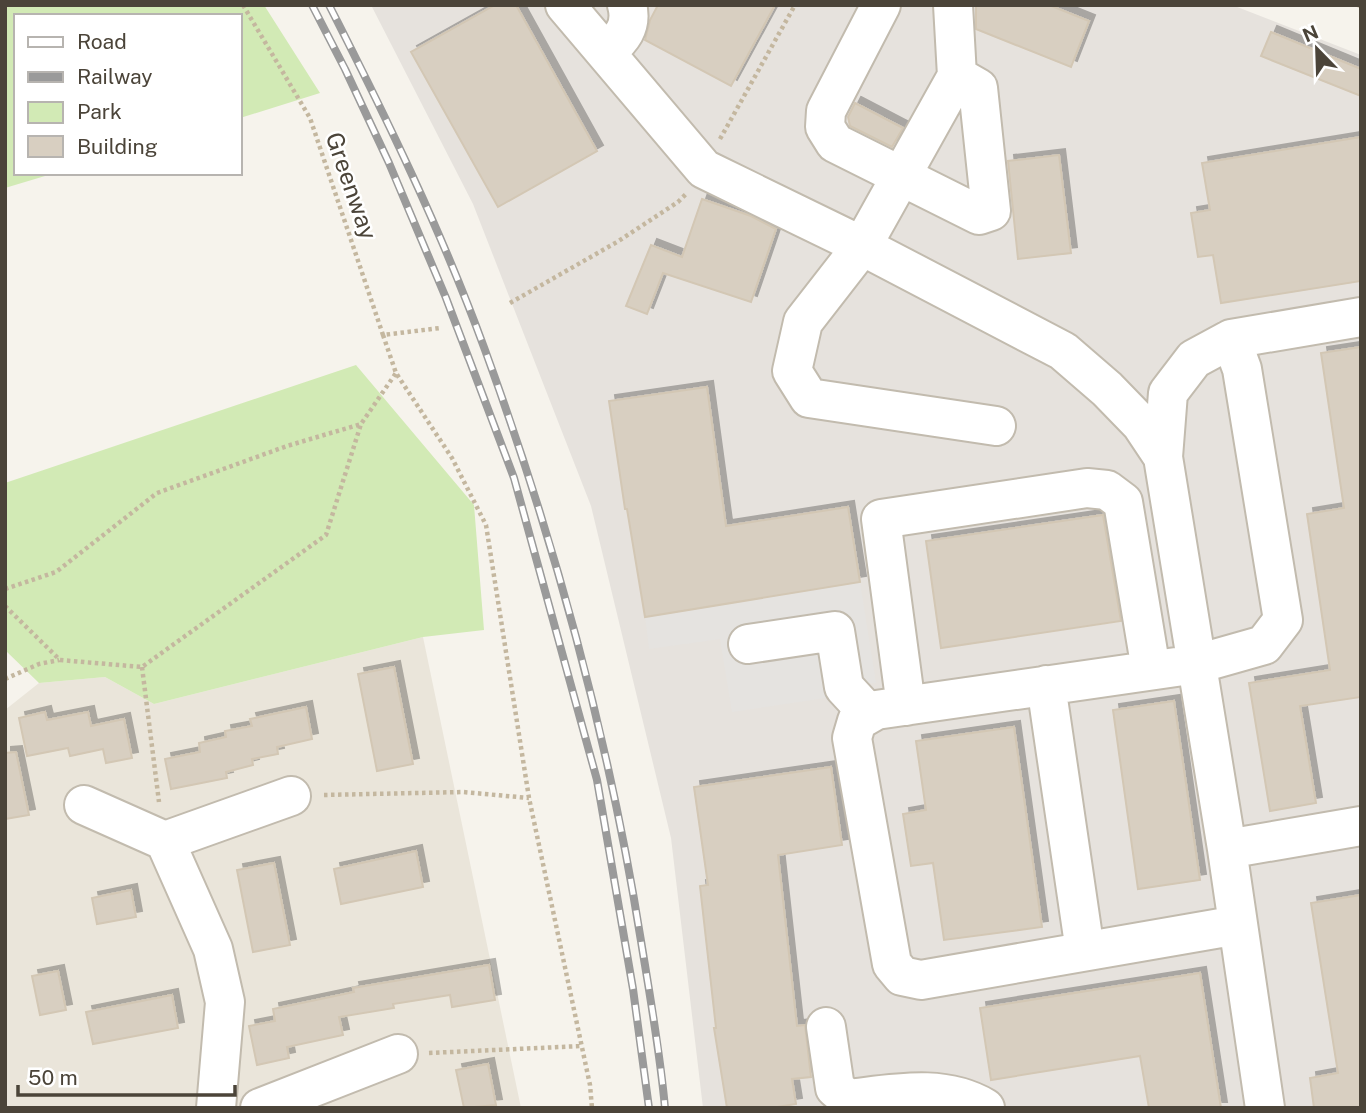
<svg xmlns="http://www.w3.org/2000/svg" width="1366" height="1113" font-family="'Public Sans',sans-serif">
  <defs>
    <filter id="shadow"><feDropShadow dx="6" dy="-6" stdDeviation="0" flood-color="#0004"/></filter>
  </defs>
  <rect width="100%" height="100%" fill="#f6f3ec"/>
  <path fill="#eae5da" d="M 423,637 L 521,1108 L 5,1108 L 5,710 L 39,683 L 105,677 L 154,704 Z"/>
  <path fill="#e6e2dd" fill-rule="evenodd" d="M 371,5 L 495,5 L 411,52 L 498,207 L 597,151 L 516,5 L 658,5 L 641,38 L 731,86 L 775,5 L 1232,5 L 1361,55 L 1361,137 L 1203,163 L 1210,210 L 1191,214 L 1198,257 L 1213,255 L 1221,303 L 1361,281 L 1361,895 L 1311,903 L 1338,1073 L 1310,1078 L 1314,1108 L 703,1108 L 671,838 L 591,506 L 473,204 ZM 848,507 L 860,582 L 645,616 L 633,542 ZM 1110,514 L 1125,621 L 941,648 L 926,541 Z"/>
  <path fill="#d2eab5" d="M 5,5 L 264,5 L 320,93 L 240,118 L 240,16 L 16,16 L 16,173 L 55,173 L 5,188 Z
    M 356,365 L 474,505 L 484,630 L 423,637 L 154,704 L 105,677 L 39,683 L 5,650 L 5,483 Z"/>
  <path fill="#e5e3e0" d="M 860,582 L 876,683 L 832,688 L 832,697 L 732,712 L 720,639 L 649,649 L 645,617 Z"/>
  <path fill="#d8cfc1" stroke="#d3c7b4" stroke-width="2" filter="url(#shadow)" d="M 495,5 L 516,5 L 597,151 L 498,207 L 411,52 Z
    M 658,5 L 775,5 L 731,86 L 645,40 L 650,20 Z
    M 976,5 L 1049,5 L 1089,21 L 1071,67 L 976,29 Z
    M 1271,32 L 1361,69 L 1361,96 L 1261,56 Z
    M 855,103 L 903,128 L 892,147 L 850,126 L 848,117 Z
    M 1361,137 L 1361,281 L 1221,303 L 1213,255 L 1198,257 L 1191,213 L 1210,210 L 1202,163 Z
    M 1059,155 L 1071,253 L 1018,259 L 1008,161 Z
    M 702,199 L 751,216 L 776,229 L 751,302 L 663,273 L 647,314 L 626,306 L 651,245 L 682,257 Z
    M 1361,347 L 1361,697 L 1300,706 L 1316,803 L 1270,811 L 1249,683 L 1330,670 L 1307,514 L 1344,508 L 1321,353 Z
    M 707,387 L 726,526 L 848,507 L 860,582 L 645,617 L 627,509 L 625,509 L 609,401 Z
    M 1103,515 L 1121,621 L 941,648 L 926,541 Z
    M 394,667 L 413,764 L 377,771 L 358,674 Z
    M 1174,701 L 1200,880 L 1138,889 L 1113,710 Z
    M 306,707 L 312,739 L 277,747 L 278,754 L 252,759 L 253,765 L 226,772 L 227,778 L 171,789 L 165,759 L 200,752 L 199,743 L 226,737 L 225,731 L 252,726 L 250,719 Z
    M 45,712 L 47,720 L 88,712 L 91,726 L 124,719 L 132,758 L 106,763 L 103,749 L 70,756 L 68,748 L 27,756 L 19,718 Z
    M 1014,727 L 1042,927 L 944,940 L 933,863 L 911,866 L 903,814 L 926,810 L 916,741 Z
    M 16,752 L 29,815 L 5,819 L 5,753 Z
    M 831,767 L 842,845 L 778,855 L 797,1026 L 805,1025 L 811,1077 L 792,1079 L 796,1104 L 771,1108 L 727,1108 L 714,1028 L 716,1028 L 700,886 L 708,885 L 694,787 Z
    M 416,851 L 423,887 L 341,904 L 334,869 Z
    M 274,863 L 290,945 L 253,952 L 237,870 Z
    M 131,890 L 136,917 L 97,924 L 92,898 Z
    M 1361,895 L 1361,1108 L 1314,1108 L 1310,1078 L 1338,1073 L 1311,903 Z
    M 489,965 L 495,1000 L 452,1007 L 450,995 L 393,1004 L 394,1008 L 339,1017 L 343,1035 L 287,1047 L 289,1058 L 257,1065 L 249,1026 L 275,1021 L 273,1009 L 354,992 L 353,988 Z
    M 58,971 L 66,1010 L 40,1015 L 32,976 Z
    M 1200,973 L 1221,1108 L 1149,1108 L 1140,1056 L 991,1080 L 980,1008 Z
    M 172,995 L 178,1028 L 93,1044 L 86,1012 Z
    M 488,1064 L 496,1105 L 464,1108 L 456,1070 Z"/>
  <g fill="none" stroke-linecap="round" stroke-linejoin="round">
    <defs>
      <path id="minor" d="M 565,5 L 704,169 L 862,246 L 1063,351 L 1107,389 L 1141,424 L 1163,457
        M 881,5 L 826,111 L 825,127 L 835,143 L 979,215 L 991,211 L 978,88 L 957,76 L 953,5
        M 606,53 C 621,39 633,27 627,5
        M 957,76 L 862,246 L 803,322 L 792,371 L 809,398 L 996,426
        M 1231,339 L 1242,369 L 1283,620 L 1264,645 L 1197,664 L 876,710 L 857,721 L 852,738 L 892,964 L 902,976 L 921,980 L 1238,925
        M 748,644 L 835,631 L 844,687 L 869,714
        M 1046,685 L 1085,951
        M 906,706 L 881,519 L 1087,488 L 1107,490 L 1123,502 L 1151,670
        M 84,805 L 165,841 L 291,796
        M 165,841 L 213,949 L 225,1002 L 216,1108
        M 1227,849 L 1361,826
        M 826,1027 L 835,1088 L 848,1099 C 893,1094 943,1083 985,1108
        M 260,1108 L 398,1054
        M 1265,1108 L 1227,849 L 1163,457 L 1168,393 L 1194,359 L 1231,339 L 1361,317"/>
    </defs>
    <use href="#minor" stroke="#c2bbae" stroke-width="42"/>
    <path stroke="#c4b79f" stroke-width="4.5" stroke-dasharray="3.5 3.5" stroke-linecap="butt" d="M 243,5 L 310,118 L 383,335 L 440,328
      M 1358,5 L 1361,6
      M 720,139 L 795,5
      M 510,303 L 617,242 L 678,202 L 686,194
      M 383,335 L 396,373 L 452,458 L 486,525 L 529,798 L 590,1085 L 592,1108
      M 5,589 L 56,572 L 157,493 L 287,446 L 361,424 L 396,373
      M 5,606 L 60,660 L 142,667 L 326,535 L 361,424
      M 142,667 L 159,802
      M 5,679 L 39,664 L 59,660
      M 324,795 L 463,792 L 529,798
      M 429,1053 L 582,1046"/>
    <use href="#minor" stroke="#fff" stroke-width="38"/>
    <defs>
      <path id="rail" d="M 312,5 L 345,69 L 389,163 L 446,298 L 514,478 L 597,780 L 633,989 L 649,1108
        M 329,5 C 386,117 442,232 485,350 C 555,542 609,739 641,941 C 650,996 660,1052 665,1108"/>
    </defs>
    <use href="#rail" stroke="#9a9a9a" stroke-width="8"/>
    <use href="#rail" stroke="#fff" stroke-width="5" stroke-dasharray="16" stroke-linecap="butt"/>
  </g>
  <g text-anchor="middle" stroke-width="5" stroke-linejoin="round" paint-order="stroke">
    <g font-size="24" fill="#4b4439" stroke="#fff">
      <text transform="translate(351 186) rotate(71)" y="8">Greenway</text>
    </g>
  </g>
  <rect width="1366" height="1113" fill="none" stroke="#4b4439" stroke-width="14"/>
  <rect x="14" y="14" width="228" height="161" fill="#ffffff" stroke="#b7b4b0" stroke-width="2"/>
  <rect x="28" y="37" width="35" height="10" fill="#ffffff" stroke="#b7b4b0" stroke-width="2"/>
  <text x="77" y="49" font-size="21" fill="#4b4439">Road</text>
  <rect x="28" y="72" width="35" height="10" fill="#9a9a9a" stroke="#b7b4b0" stroke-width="2"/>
  <text x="77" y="84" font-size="21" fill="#4b4439">Railway</text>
  <rect x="28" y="102" width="35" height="21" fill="#d2eab5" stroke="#b7b4b0" stroke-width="2"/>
  <text x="77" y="119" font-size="21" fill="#4b4439">Park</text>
  <rect x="28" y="136" width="35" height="21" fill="#d8cfc1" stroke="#b7b4b0" stroke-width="2"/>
  <text x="77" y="154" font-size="21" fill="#4b4439">Building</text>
  <g transform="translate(1317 49) rotate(337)" stroke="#ffffff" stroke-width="5" paint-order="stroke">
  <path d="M0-5L12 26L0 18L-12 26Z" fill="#4b4439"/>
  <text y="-10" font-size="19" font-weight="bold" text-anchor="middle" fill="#4b4439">N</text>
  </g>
  <path d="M18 1085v10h217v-10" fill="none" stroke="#4b4439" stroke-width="3.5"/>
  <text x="28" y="1085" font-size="21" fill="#4b4439" stroke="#ffffff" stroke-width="5" paint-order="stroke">50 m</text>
</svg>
